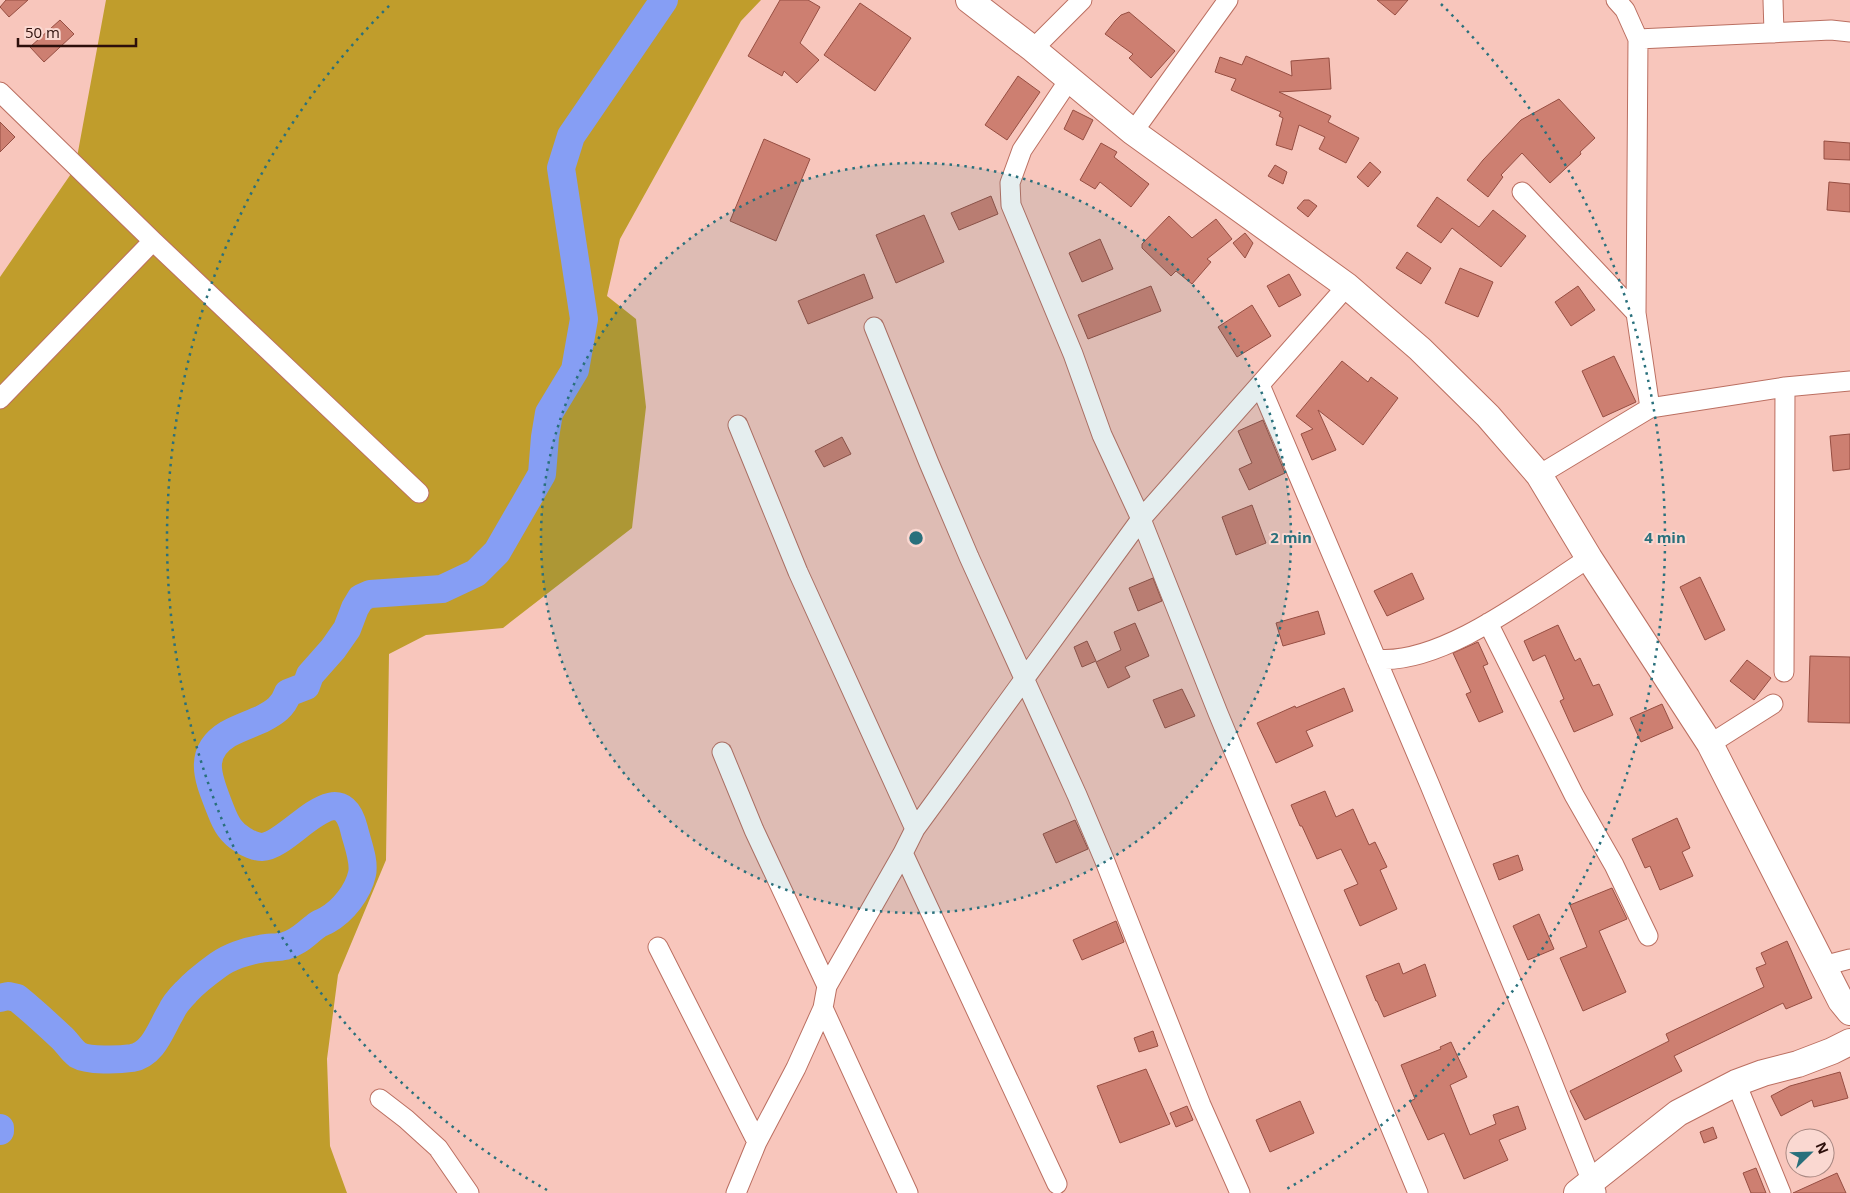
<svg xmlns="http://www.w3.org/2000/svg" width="1850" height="1193" font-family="'Open Sans',sans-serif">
  <rect width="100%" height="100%" fill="#f8c6bc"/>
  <path fill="#c09d2c" d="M 106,0 L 761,0 L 741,21 L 620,239 L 607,296 L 636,319 L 646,407 L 632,528 L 503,628 L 426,635 L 389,654 L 386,860 L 338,975 L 327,1059 L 330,1146 L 347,1193 L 0,1193 L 0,277 L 75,168 Z"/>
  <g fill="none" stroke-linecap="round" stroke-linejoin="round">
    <path stroke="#869ef4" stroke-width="28" d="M 0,998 L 8,996 L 17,998 C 32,1010 46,1023 61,1037 C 67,1042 71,1050 78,1055 C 88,1061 119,1060 132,1058 C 154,1054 161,1028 171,1012 C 174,1005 180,998 186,992 C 195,982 207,973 218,965 C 229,957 246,951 260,949 C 268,947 277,948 285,946 C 299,942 305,934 316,926 C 319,923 324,922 327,920 C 343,911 358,892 362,874 C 365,861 357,842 354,829 C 339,769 290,846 262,847 C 256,847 247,843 243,840 C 231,833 226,824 221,811 C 210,782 195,754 228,734 C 239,728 251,724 262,719 C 275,712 283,707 288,693 L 306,686 L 310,675 L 333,649 L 347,629 L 355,608 L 361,598 L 370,594 L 442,589 L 476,573 L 497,552 L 542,474 L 545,437 L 549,413 L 575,370 L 584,319 L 561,168 L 571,136 L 664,0
      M 0,1128 L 0,1131"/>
  </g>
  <path fill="#cd7f71" stroke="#964e42" d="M 6,0 L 28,0 L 9,17 L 0,7 Z
    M 780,0 L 808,0 L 820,7 L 800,43 L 819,60 L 797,83 L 784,71 L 782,76 L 748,56 Z
    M 1377,0 L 1408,0 L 1395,15 Z
    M 860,3 L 911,38 L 875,91 L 824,55 Z
    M 1129,12 L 1175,51 L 1151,78 L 1129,58 L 1133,54 L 1105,34 L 1115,21 L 1121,15 Z
    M 60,20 L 74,34 L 44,62 L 30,47 Z
    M 1246,56 L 1292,76 L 1291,61 L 1329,58 L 1331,89 L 1279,92 L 1331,116 L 1328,122 L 1359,138 L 1346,163 L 1319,149 L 1325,137 L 1299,125 L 1292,150 L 1276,145 L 1283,118 L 1279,116 L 1281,112 L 1231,90 L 1236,79 L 1215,72 L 1220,57 L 1242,65 Z
    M 1018,76 L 1040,92 L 1007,140 L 985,125 Z
    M 1559,99 L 1595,138 L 1580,152 L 1581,154 L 1550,183 L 1522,153 L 1501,175 L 1503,177 L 1488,197 L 1467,180 L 1483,160 L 1521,120 Z
    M 1073,110 L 1093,120 L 1083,140 L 1064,129 Z
    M 0,122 L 15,137 L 0,152 Z
    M 764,139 L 810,159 L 776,241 L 730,221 Z
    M 1824,141 L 1850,143 L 1850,160 L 1824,159 Z
    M 1101,143 L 1117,152 L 1114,157 L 1149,184 L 1131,207 L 1100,182 L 1095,189 L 1080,180 Z
    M 1370,162 L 1381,172 L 1368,187 L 1357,177 Z
    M 1275,165 L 1287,172 L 1283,184 L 1268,176 Z
    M 1829,182 L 1850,184 L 1850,212 L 1827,210 Z
    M 991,196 L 998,214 L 959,230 L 951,213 Z
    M 1437,197 L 1479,227 L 1493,210 L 1526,236 L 1501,267 L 1452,228 L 1441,243 L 1417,226 Z
    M 1304,200 L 1309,200 L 1317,206 L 1308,217 L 1297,208 Z
    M 924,215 L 944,262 L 896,283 L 876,235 Z
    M 1169,216 L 1192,238 L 1216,219 L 1232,239 L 1207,259 L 1211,262 L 1192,284 L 1176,271 L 1171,276 L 1142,248 L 1142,244 Z
    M 1245,233 L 1253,243 L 1245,258 L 1233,243 Z
    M 1100,239 L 1113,269 L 1082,282 L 1069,253 Z
    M 1407,252 L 1431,268 L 1421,284 L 1396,268 Z
    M 1460,268 L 1493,282 L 1478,317 L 1445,303 Z
    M 864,274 L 873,298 L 808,324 L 798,301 Z
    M 1289,274 L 1301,295 L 1279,307 L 1267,286 Z
    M 1151,286 L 1161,311 L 1088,339 L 1078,315 Z
    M 1578,286 L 1595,310 L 1571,326 L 1555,302 Z
    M 1252,305 L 1271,336 L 1237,357 L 1218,327 Z
    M 1614,356 L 1636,402 L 1603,417 L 1582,371 Z
    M 1342,361 L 1368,382 L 1371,377 L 1398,398 L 1363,445 L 1318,410 L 1336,450 L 1312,460 L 1301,434 L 1313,429 L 1296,416 Z
    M 1263,420 L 1285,473 L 1249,490 L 1239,469 L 1252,463 L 1238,431 Z
    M 1850,434 L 1850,469 L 1833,471 L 1830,436 Z
    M 842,437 L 851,454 L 824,467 L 815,451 Z
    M 1252,505 L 1266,543 L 1236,555 L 1222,517 Z
    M 1412,573 L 1424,599 L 1387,616 L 1374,591 Z
    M 1700,577 L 1725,630 L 1705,640 L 1680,587 Z
    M 1153,578 L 1162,601 L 1138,611 L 1129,588 Z
    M 1318,611 L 1325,634 L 1283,646 L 1276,623 Z
    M 1135,623 L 1149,656 L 1125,667 L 1130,677 L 1108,688 L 1096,662 L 1121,650 L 1114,632 Z
    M 1558,625 L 1575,661 L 1580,658 L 1593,686 L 1599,684 L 1613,715 L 1574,732 L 1560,701 L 1564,699 L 1545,655 L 1533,661 L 1524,641 Z
    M 1087,641 L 1096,661 L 1082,667 L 1074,647 Z
    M 1478,642 L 1488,664 L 1483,666 L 1503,712 L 1479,722 L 1466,694 L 1471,692 L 1453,653 Z
    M 1810,656 L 1850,657 L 1850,723 L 1808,722 Z
    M 1747,660 L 1771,678 L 1754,700 L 1730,681 Z
    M 1344,688 L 1353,711 L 1306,731 L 1313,746 L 1276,763 L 1257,723 L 1295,706 L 1296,708 Z
    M 1182,689 L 1195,716 L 1165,728 L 1153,700 Z
    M 1662,704 L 1673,728 L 1641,742 L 1630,718 Z
    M 1325,791 L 1336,817 L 1353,809 L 1369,845 L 1375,842 L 1387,867 L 1380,870 L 1397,909 L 1360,926 L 1344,890 L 1358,884 L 1341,849 L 1317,859 L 1302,826 L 1300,826 L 1291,805 Z
    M 1677,818 L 1690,848 L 1682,852 L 1693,876 L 1660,890 L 1650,866 L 1645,868 L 1632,839 Z
    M 1075,820 L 1088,849 L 1056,863 L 1043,834 Z
    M 1518,855 L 1523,870 L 1499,880 L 1493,864 Z
    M 1612,888 L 1627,919 L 1599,931 L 1626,992 L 1583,1011 L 1560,958 L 1587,947 L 1570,905 Z
    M 1539,914 L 1554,949 L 1528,960 L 1513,926 Z
    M 1116,921 L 1124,942 L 1082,960 L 1073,940 Z
    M 1787,941 L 1812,998 L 1786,1009 L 1783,1003 L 1674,1056 L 1682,1071 L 1585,1120 L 1570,1091 L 1669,1041 L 1666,1034 L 1764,987 L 1756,968 L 1766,964 L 1761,953 Z
    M 1399,963 L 1403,974 L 1425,964 L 1436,996 L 1384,1017 L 1377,1001 L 1376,1001 L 1366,976 Z
    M 1153,1031 L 1158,1046 L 1139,1052 L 1134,1038 Z
    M 1451,1042 L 1467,1077 L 1450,1085 L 1470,1135 L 1496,1124 L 1493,1115 L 1518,1106 L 1526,1129 L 1499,1140 L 1508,1160 L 1464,1179 L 1444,1133 L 1428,1140 L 1410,1101 L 1415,1099 L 1401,1065 L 1441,1049 L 1440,1047 Z
    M 1146,1069 L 1170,1124 L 1120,1143 L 1097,1086 Z
    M 1840,1072 L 1848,1098 L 1814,1107 L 1812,1100 L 1781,1116 L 1771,1096 L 1790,1086 Z
    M 1300,1101 L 1314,1133 L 1270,1152 L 1256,1120 Z
    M 1187,1106 L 1193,1120 L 1176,1127 L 1170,1113 Z
    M 1713,1127 L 1717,1138 L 1704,1143 L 1700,1132 Z
    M 1756,1168 L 1766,1193 L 1751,1193 L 1743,1173 Z
    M 1837,1173 L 1846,1193 L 1793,1193 Z"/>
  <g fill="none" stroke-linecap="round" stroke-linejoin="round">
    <defs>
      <path id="street" d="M 1616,0 L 1625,10 L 1638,39 L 1636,313 L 1650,408
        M 1773,0 L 1774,33
        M 1638,39 L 1831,30 L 1850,32
        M 1033,49 L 1082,0
        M 1069,80 L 1022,150 L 1010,183 L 1011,205 L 1073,354 L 1102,435 L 1141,519 L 1218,713 L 1418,1193
        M 0,92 L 153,241 L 419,493
        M 1133,132 L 1228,0
        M 1522,192 L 1636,313
        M 874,327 L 929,463 L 969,557 L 1077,795 L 1104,859 L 1201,1105 L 1240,1193
        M 1260,385 L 1429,783 L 1537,1044 L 1596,1192
        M 0,399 L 153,241
        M 738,425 L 798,572 L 915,829
        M 1539,475 L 1650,408 L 1785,387 L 1850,381
        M 1488,623 L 1574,795 L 1614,865 L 1648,936
        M 1376,659 C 1442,666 1534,593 1589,558
        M 1784,672 L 1785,387
        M 1710,744 L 1773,704
        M 722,752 L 754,830 L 827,986
        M 903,853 L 1057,1184
        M 658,947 L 757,1142
        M 1823,966 L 1850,959
        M 823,1008 L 908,1193
        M 1736,1083 L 1781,1193
        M 380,1099 L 406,1119 L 438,1148 L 469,1193
        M 736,1193 L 757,1142 L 796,1068 L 823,1008 L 827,986 L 903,853 L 915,829 L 1141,519 L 1347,286"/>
      <path id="secondary" d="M 969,0 L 1033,49 L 1133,132 L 1347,286 L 1420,349 L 1488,416 L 1539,475 L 1589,558 L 1710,744 L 1841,1001 L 1850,1012
        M 1577,1193 L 1678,1113 L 1736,1083 L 1763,1073 L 1798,1064 L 1832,1051 L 1850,1042"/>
    </defs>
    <use href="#street" stroke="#bb6f61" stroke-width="21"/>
    <use href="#secondary" stroke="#bb6f61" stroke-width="28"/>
    <use href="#street" stroke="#fff" stroke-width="19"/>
    <use href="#secondary" stroke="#fff" stroke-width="26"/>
  </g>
  <circle cx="916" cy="538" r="375" fill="#29707c" fill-opacity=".12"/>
  <g fill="none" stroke="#29707c" stroke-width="2.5" stroke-dasharray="2.5 5">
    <circle cx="916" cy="538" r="375"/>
    <path d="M547 1190A749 749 0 0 1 391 4M1441 4A749 749 0 0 1 1285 1190"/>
  </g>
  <circle cx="916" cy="538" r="8" fill="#29707c" stroke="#fad8d1" stroke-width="2.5"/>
  <g font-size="15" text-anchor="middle" font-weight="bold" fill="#29707c" stroke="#fad8d1" stroke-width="4" stroke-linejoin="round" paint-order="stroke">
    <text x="1291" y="543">2 min</text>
    <text x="1665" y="543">4 min</text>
  </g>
  <g transform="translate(1810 1153) rotate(67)"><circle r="24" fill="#fad8d1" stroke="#a88882"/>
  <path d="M0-4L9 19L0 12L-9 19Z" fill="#29707c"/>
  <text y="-8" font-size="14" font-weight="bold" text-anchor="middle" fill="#2d0f0b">N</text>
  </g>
  <path d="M18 38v8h118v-8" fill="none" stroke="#2d0f0b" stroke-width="2.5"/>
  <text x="25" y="38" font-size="15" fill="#2d0f0b" stroke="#fad8d1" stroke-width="4" paint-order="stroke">50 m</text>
</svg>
